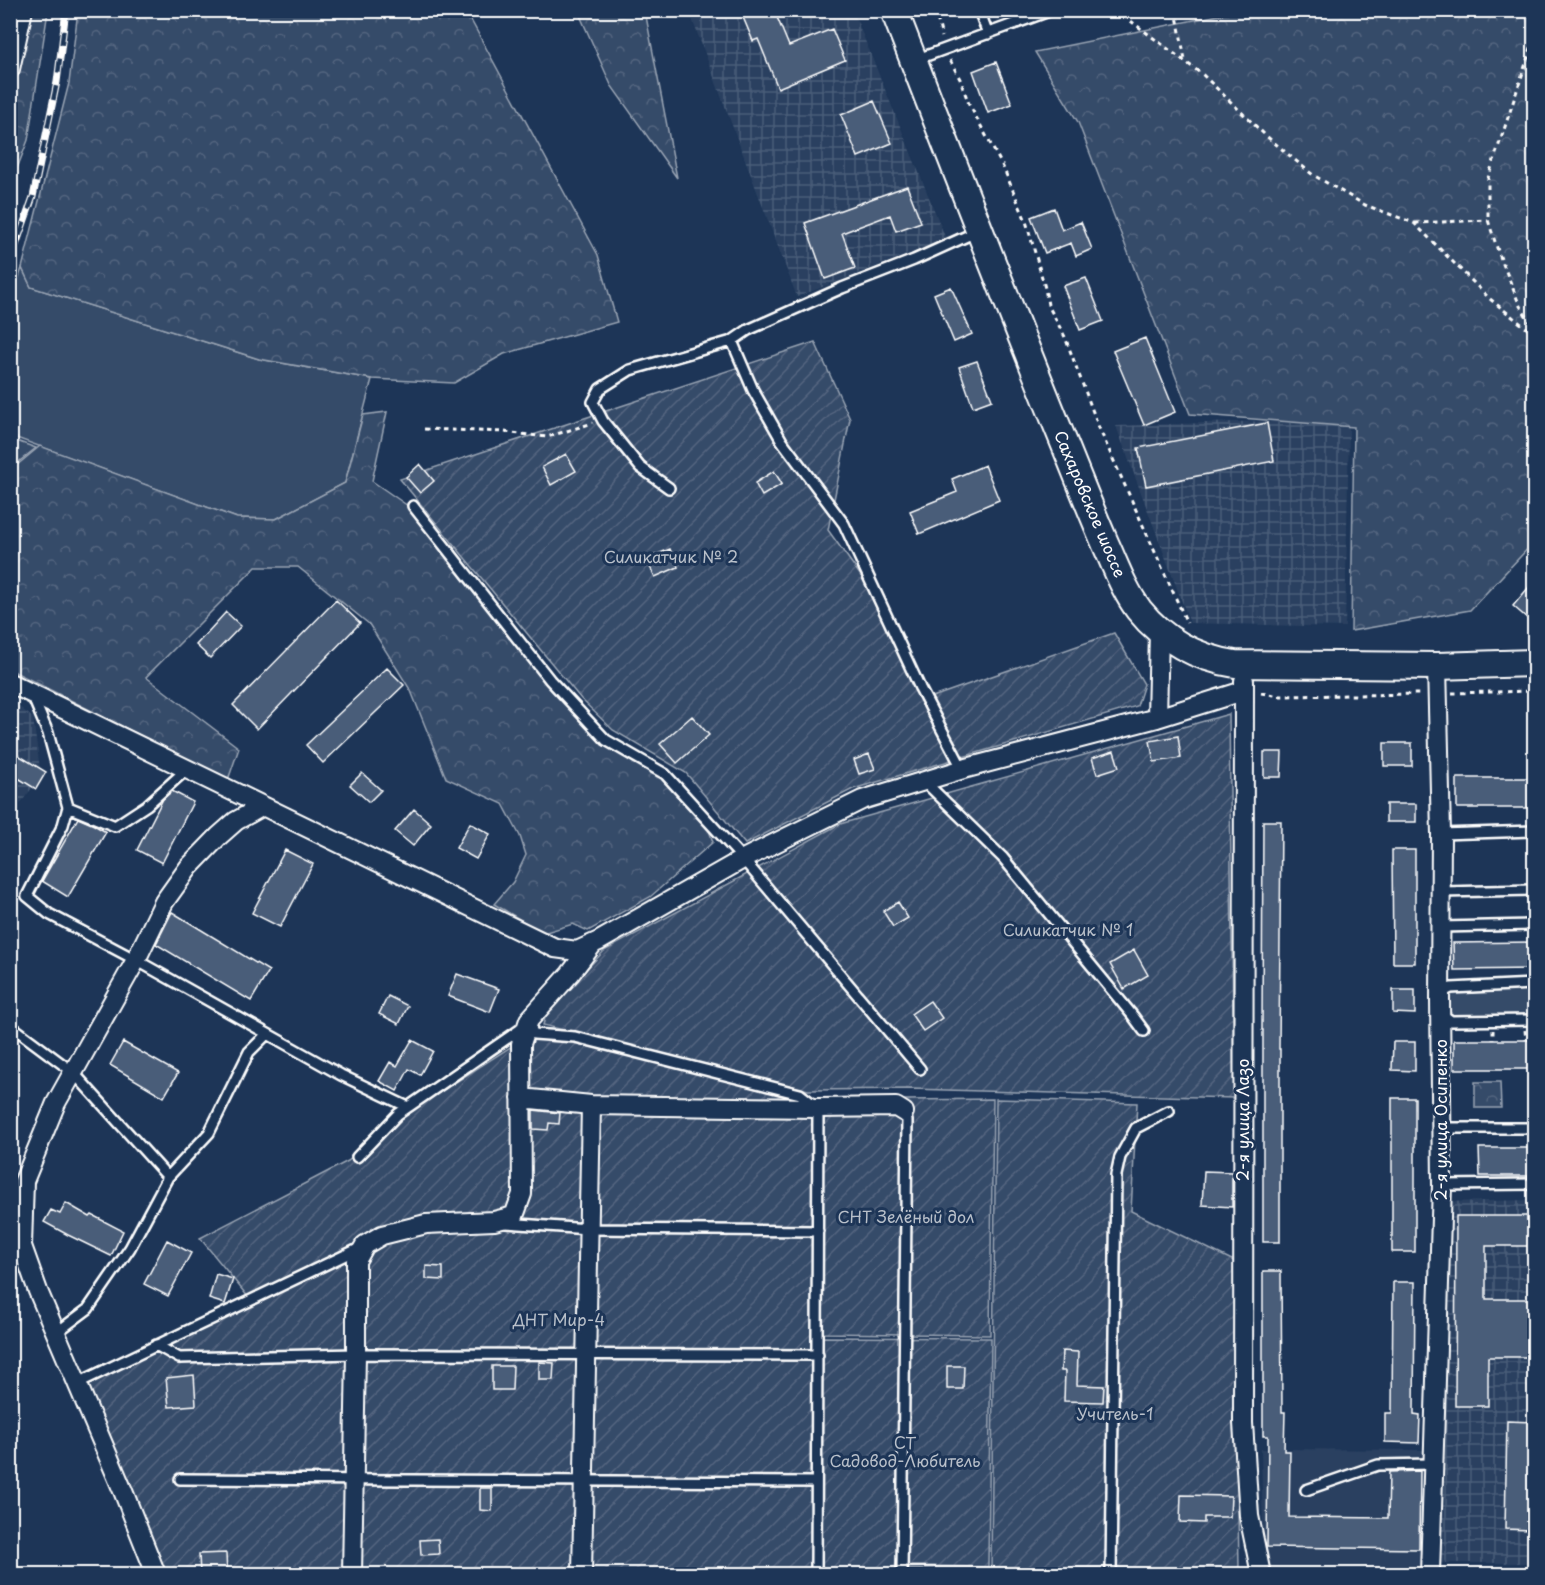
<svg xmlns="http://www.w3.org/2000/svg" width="1545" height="1585" font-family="'Playpen Sans',sans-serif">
  <defs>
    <pattern id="industrial-grid" width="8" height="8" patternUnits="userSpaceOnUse" patternTransform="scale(1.5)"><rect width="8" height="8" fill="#2a4161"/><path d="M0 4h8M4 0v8" fill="none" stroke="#4a5e79"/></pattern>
    <pattern id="forest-crowns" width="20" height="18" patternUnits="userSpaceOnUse" patternTransform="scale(1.5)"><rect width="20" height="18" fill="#364b69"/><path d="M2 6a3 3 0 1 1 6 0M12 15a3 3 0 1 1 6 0" fill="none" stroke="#546680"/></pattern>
    <pattern id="garden-furrows" width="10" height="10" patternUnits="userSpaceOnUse" patternTransform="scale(1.5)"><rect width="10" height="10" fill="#364b69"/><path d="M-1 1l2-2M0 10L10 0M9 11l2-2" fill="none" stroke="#546680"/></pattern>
  </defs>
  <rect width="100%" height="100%" fill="#1d3557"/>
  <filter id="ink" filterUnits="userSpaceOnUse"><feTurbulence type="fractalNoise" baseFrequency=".0167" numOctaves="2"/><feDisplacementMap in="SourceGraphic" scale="12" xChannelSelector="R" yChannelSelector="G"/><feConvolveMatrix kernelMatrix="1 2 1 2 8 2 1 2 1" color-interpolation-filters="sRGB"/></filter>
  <g filter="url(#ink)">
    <path fill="#2a4161" d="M 1261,1449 L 1429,1450 L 1427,1574 L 1264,1571 Z"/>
    <path fill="url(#industrial-grid)" d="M 689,11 L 853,11 L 946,239 L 797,297 Z
      M 1266,421 L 1349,427 L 1345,627 L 1190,623 L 1116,426 Z
      M 11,700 L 33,718 L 41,776 L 11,816 Z
      M 1534,1200 L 1534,1563 L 1436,1563 L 1443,1202 Z"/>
    <path fill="#364b69" stroke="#9aa5b4" stroke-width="1.5" d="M 22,268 L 31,287 L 259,359 L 372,379 L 345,483 L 276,519 L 237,518 L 11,436 L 11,300 Z
      M 11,439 L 36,448 L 11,468 L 10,439 Z
      M 1534,984 L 1534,1020 L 1451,1021 L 1444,1002 L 1451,988 Z"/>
    <path fill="url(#forest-crowns)" stroke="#9aa5b4" stroke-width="1.5" d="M 11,11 L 48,11 L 28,140 L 11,184 Z
      M 78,11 L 466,11 L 598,255 L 617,322 L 504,354 L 454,383 L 372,379 L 259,359 L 31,287 L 22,268 L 69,83 Z
      M 578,11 L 645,11 L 677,178 L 611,85 Z
      M 1239,11 L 1534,11 L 1534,542 L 1470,610 L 1351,631 L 1354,427 L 1190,414 L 1078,122 L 1035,52 Z
      M 387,412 L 372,481 L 408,506 L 550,680 L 606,740 L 665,774 L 704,816 L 713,842 L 650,897 L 588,931 L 573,924 L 543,933 L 494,904 L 513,882 L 526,855 L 520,836 L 503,804 L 446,778 L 411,691 L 369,624 L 298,567 L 256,567 L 146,677 L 239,748 L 228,780 L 11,670 L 10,471 L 40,446 L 237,518 L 276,519 L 345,483 L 363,415 Z
      M 1475,1082 L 1500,1082 L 1501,1108 L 1475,1108 Z"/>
    <path fill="url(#garden-furrows)" stroke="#9aa5b4" stroke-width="1.5" d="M 815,342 L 850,419 L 828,530 L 871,590 L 921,701 L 1114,633 L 1144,684 L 1137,706 L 853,789 L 745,844 L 686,773 L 613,730 L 581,699 L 400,479 Z
      M 1229,714 L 1234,1098 L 911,1089 L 808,1090 L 543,1025 L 547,1011 L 604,951 L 840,824 Z
      M 537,1030 L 816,1103 L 812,1574 L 160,1574 L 84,1386 L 253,1303 L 200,1238 L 348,1161 L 409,1112 Z
      M 993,1099 L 990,1335 L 821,1333 L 820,1101 Z
      M 996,1099 L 1137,1103 L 1131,1211 L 1234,1261 L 1239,1569 L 991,1567 Z
      M 821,1337 L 991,1338 L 988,1567 L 907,1566 L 893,1574 L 819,1574 Z
      M 905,1569 L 1070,1572 L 1070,1574 L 905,1574 Z"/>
    <path fill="#4a5d79" stroke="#fff" stroke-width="1.5" d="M 740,10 L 774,10 L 789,46 L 832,29 L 845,60 L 778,88 L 758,39 L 753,41 Z
      M 996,62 L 1012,104 L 988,113 L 973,71 Z
      M 874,101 L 892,143 L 858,157 L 841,115 Z
      M 907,186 L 921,222 L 896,231 L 890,215 L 842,233 L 855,268 L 825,279 L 805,223 Z
      M 1054,208 L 1062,230 L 1081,222 L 1092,249 L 1076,256 L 1071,243 L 1045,253 L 1031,217 Z
      M 1086,278 L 1103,321 L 1080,330 L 1063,286 Z
      M 951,287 L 972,334 L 954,342 L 934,294 Z
      M 1145,338 L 1175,412 L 1144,425 L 1113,351 Z
      M 977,361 L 992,400 L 973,407 L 959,367 Z
      M 1267,423 L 1274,461 L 1146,486 L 1138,448 Z
      M 566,454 L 576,471 L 551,485 L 542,467 Z
      M 420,464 L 434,481 L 420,493 L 406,477 Z
      M 985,465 L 999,500 L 919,534 L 910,511 L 957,492 L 952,479 Z
      M 774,471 L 782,484 L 762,496 L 755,483 Z
      M 670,549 L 678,567 L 655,577 L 646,559 Z
      M 1534,581 L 1534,624 L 1513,606 Z
      M 336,600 L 360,623 L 257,729 L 233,705 Z
      M 226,612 L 241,626 L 210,658 L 196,645 Z
      M 387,668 L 404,685 L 323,763 L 306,745 Z
      M 692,716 L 709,735 L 677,763 L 660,744 Z
      M 1178,736 L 1181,758 L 1154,762 L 1150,741 Z
      M 1384,743 L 1412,743 L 1412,766 L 1384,766 Z
      M 10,750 L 46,772 L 36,789 L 10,773 Z
      M 1114,751 L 1119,767 L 1097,774 L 1092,758 Z
      M 1264,752 L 1282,752 L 1281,777 L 1264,777 Z
      M 869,754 L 875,769 L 859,774 L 854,760 Z
      M 362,773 L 381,790 L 369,802 L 350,785 Z
      M 1457,778 L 1534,778 L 1534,808 L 1457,808 Z
      M 172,791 L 193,802 L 162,863 L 137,850 L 163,799 Z
      M 1386,804 L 1416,804 L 1416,822 L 1386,822 Z
      M 414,809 L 431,824 L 413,846 L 395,831 Z
      M 78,818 L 94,825 L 106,832 L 68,897 L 42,881 Z
      M 1263,821 L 1281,821 L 1279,1049 L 1280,1049 L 1280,1242 L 1263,1242 L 1263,1030 L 1262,1030 Z
      M 470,823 L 490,834 L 476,859 L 456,848 Z
      M 285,850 L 313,864 L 280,927 L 252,913 Z
      M 1392,850 L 1415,850 L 1415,963 L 1393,963 Z
      M 898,902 L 908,918 L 893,927 L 883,911 Z
      M 172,912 L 269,971 L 251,1001 L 156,944 Z
      M 1534,942 L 1534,969 L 1454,970 L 1453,943 Z
      M 1134,950 L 1148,975 L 1124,989 L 1110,964 Z
      M 457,974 L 499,989 L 490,1012 L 448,996 Z
      M 1393,990 L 1415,990 L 1415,1014 L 1393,1013 Z
      M 388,996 L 408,1006 L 399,1024 L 379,1014 Z
      M 930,1001 L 942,1018 L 923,1031 L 911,1014 Z
      M 412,1040 L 433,1051 L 420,1075 L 409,1069 L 397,1091 L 379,1081 L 390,1062 L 397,1066 Z
      M 1454,1040 L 1534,1040 L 1534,1069 L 1454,1069 Z
      M 123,1042 L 178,1073 L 164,1097 L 110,1065 Z
      M 1393,1042 L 1415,1042 L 1415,1071 L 1392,1070 Z
      M 1392,1098 L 1415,1098 L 1415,1252 L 1392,1252 Z
      M 533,1110 L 560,1113 L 559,1124 L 549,1123 L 548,1130 L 533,1129 Z
      M 1479,1148 L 1534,1148 L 1534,1176 L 1480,1176 Z
      M 1204,1171 L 1232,1172 L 1232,1207 L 1202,1205 Z
      M 66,1203 L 90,1217 L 92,1215 L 123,1231 L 111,1256 L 68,1235 L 44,1222 L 51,1210 L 60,1214 Z
      M 1456,1216 L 1534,1216 L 1534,1246 L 1486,1246 L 1486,1299 L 1534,1299 L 1534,1357 L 1488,1357 L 1488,1406 L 1455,1406 Z
      M 167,1240 L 191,1253 L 168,1296 L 144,1284 Z
      M 426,1266 L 443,1267 L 443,1280 L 426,1279 Z
      M 1263,1271 L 1281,1271 L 1282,1412 L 1285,1412 L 1284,1451 L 1290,1451 L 1289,1517 L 1388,1518 L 1389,1472 L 1420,1471 L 1419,1549 L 1267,1547 L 1268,1436 L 1263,1436 Z
      M 216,1274 L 233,1279 L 225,1304 L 209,1299 Z
      M 1393,1282 L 1415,1282 L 1414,1414 L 1420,1415 L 1419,1443 L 1385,1442 L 1385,1413 L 1392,1413 Z
      M 1062,1351 L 1078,1352 L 1077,1385 L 1104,1386 L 1103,1402 L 1064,1401 L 1065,1371 L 1061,1371 Z
      M 539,1362 L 554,1363 L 553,1380 L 539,1380 Z
      M 492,1366 L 513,1366 L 512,1390 L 492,1390 Z
      M 947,1366 L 964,1366 L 963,1389 L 947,1389 Z
      M 194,1375 L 196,1405 L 169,1407 L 166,1378 Z
      M 1507,1421 L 1534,1422 L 1533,1530 L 1505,1529 Z
      M 480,1488 L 492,1488 L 492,1511 L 480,1510 Z
      M 1181,1495 L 1231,1496 L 1230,1517 L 1204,1517 L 1204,1523 L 1180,1522 Z
      M 438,1539 L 439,1554 L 421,1555 L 420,1540 Z
      M 226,1553 L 227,1575 L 200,1575 L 199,1554 Z"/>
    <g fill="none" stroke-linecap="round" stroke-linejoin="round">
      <defs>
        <path id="service" d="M 979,10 L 988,34
          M 915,60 L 1052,10
          M 732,341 L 753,390 L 782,441 L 844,524 L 920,688 L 963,770
          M 669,488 L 640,467 L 603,421 L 593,402 L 600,389 L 630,370 L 732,341 L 748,330 L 842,288 L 914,260 L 978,231
          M 413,506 L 550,680 L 606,740 L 665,774 L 743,859 L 920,1069
          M 32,695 L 48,733 L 68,807 L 63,825 L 27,896 L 49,914 L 136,960 L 341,1075 L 408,1107
          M 924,781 L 1003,858 L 1133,1016 L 1144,1031
          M 68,807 L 115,826 L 147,805 L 187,769
          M 1441,834 L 1534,831
          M 1441,892 L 1534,890
          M 1441,927 L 1534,925
          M 1442,996 L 1445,991 L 1451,988 L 1534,984
          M 1443,1012 L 1444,1016 L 1451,1021 L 1534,1020
          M 10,1025 L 73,1072 L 168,1177
          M 1442,1128 L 1534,1128
          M 357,1157 L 398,1114 L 528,1024 L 534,1034 L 575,1037 L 800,1094 L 818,1108 L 816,1574
          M 1442,1185 L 1534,1184
          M 506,1223 L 588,1229 L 818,1231
          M 56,1333 L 88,1309 L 130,1248 L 168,1177 L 209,1133 L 249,1052 L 267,1034
          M 156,1345 L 179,1358 L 356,1354 L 818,1355
          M 78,1383 L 360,1248
          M 180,1479 L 816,1482
          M 1306,1490 L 1378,1465 L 1432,1464
          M 902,1574 L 907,1121 L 904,1112
          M 1111,1574 L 1116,1175 L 1120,1157 L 1136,1128 L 1169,1111"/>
        <path id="minor" d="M 10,69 L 23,10
          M 1244,681 L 1243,1423 L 1249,1516 L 1261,1574
          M 10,683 L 555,948 L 577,951 L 599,941 L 743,859 L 862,800 L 967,768 L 1157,718 L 1243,691
          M 1157,718 L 1159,631
          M 521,1098 L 591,1105 L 818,1108 L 896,1107 L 904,1112
          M 156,1574 L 123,1491 L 38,1291 L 22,1246 L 24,1181 L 56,1103 L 136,960 L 164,902 L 189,867 L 219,836 L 236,821 L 263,806
          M 352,1574 L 356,1354 L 356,1261 L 365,1245 L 382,1235 L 426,1224 L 494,1221 L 514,1216 L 522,1194 L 521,1044 L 529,1020 L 570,974 L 592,945
          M 582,1574 L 591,1105
          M 1430,1574 L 1442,1185 L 1440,1000 L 1441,834 L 1437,666"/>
        <path id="secondary" d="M 894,10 C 948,150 1002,289 1058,428 C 1074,467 1089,506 1106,545 C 1116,567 1124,590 1139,610 C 1163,640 1197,658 1235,664 L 1437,666 L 1534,663"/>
      </defs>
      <use href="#service" stroke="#fff" stroke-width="14"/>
      <use href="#minor" stroke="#fff" stroke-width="22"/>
      <use href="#secondary" stroke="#fff" stroke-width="30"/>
      <path stroke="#fff" stroke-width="3" stroke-dasharray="4.5 4.5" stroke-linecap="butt" d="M 935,10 L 942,37
        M 1116,10 L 1203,75 L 1265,135 L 1313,175 L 1365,205 L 1414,223 L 1490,299 L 1534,334
        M 1176,10 L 1185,60
        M 1534,39 L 1488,178 L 1488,220 L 1499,254 L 1520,306 L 1534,328
        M 950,60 L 960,79 L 969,104 L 1003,167 L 1026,221 L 1045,288 L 1048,305 L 1065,337 L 1099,428 L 1187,623
        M 1415,223 L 1488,220
        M 424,429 L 504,432 L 547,437 L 593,423
        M 1261,693 L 1281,696 L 1422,694
        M 1452,693 L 1534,691
        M 1493,1030 L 1493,1040
        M 1525,1030 L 1526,1040
        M 1529,1138 L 1529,1148"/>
      <use href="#service" stroke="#1d3557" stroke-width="9"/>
      <use href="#minor" stroke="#1d3557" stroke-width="18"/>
      <use href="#secondary" stroke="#1d3557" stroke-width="26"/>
      <defs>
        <path id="rail" d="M 10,262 L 33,197 L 57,82 L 66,10"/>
      </defs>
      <use href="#rail" stroke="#fff" stroke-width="7"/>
      <use href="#rail" stroke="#1d3557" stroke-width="4.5" stroke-dasharray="14" stroke-linecap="butt"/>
    </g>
  </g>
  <g text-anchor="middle" stroke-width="6" stroke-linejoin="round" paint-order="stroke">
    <g font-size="16" fill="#fff" stroke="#1d3557">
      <text transform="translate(1090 504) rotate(67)" y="6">Сахаровское шоссе</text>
      <text transform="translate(1243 1120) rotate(-90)" y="6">2-я улица Лазо</text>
      <text transform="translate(1441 1120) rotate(-90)" y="6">2-я улица Осипенко</text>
    </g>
    <g font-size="16" fill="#b9c0ca" stroke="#1d3557">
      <text x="671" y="563">Силикатчик № 2</text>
      <text x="1068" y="936">Силикатчик № 1</text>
      <text x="906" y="1223">СНТ Зелёный дол</text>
      <text x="559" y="1326">ДНТ Мир-4</text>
      <text x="1115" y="1420">Учитель-1</text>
      <text x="905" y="1449">СТ<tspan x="905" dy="18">Садовод-Любитель</tspan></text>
    </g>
  </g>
  <rect width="1545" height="1585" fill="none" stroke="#1d3557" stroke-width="36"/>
  <rect x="18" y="18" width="1509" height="1549" fill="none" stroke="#fff" stroke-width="2" filter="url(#ink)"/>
</svg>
